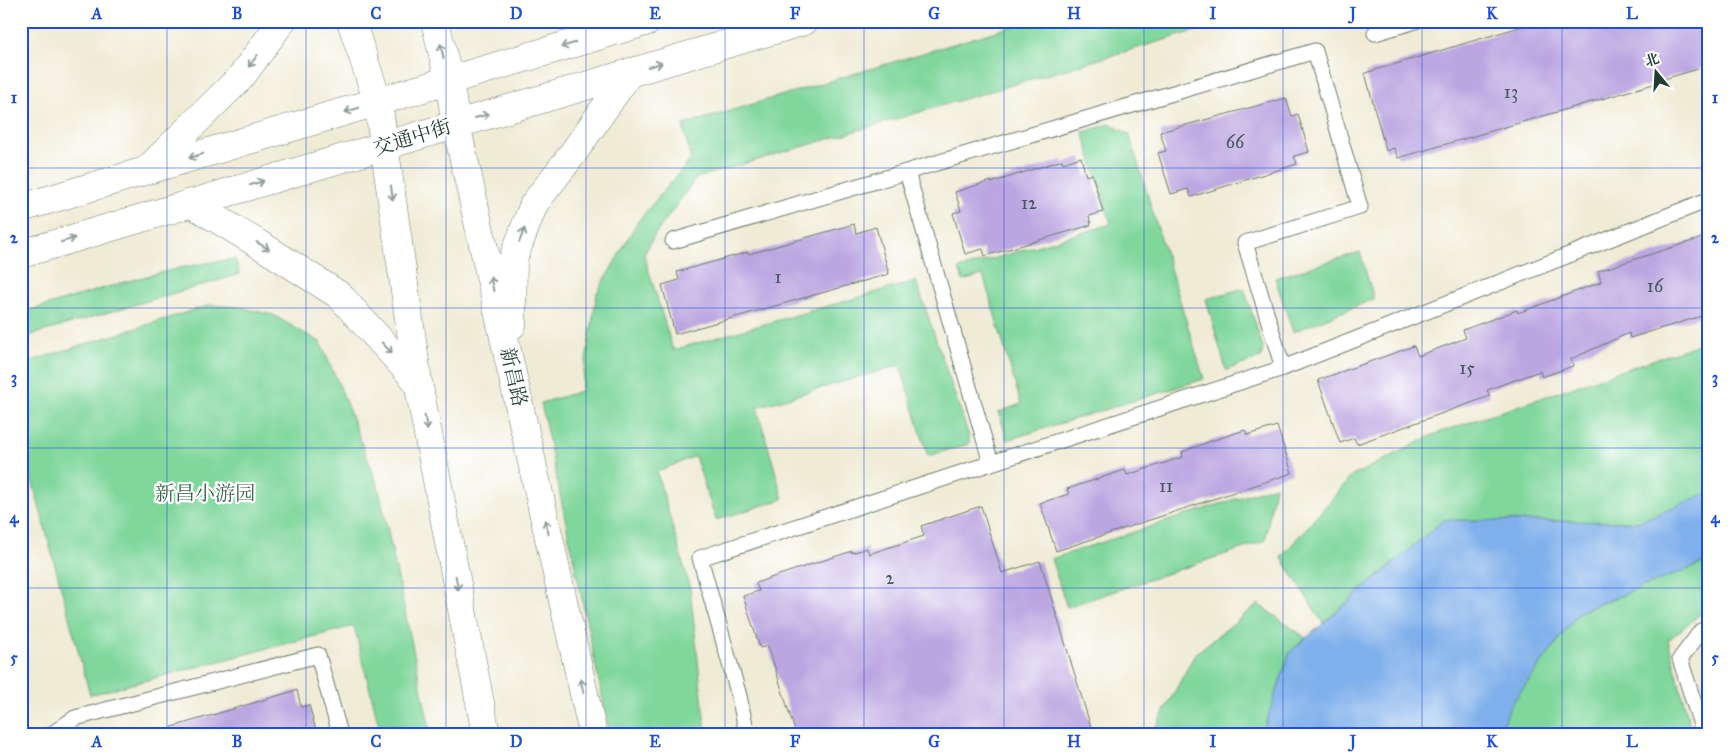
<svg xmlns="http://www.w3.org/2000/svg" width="1729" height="755" font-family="'IM FELL Great Primer','Noto Serif SC',serif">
  <rect width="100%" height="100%" fill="#fff"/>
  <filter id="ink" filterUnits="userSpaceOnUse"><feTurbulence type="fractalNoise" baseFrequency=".02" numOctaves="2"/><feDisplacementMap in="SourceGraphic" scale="10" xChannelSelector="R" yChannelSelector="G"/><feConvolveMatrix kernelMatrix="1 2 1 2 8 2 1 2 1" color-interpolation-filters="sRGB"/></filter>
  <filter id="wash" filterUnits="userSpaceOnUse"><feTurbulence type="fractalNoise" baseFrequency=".0096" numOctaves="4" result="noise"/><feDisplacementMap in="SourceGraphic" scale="20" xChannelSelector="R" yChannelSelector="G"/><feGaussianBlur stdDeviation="1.12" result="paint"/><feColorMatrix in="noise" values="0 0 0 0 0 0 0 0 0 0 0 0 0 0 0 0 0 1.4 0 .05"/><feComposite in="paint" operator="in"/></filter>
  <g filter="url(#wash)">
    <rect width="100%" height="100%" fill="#f0ebd5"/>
    <path fill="#80d79c" stroke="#508a68" d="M 1030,21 L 1229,21 L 696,178 L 654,236 L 644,255 L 673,350 L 916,281 L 969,436 L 969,444 L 928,456 L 900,365 L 757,407 L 783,499 L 716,520 L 695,456 L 657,472 L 690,588 L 706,734 L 610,734 L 541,403 L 581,391 L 597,293 L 638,221 L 691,159 L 683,125 Z
      M 1110,124 L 1129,134 L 1204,379 L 1007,440 L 999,412 L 1021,404 L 983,275 L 963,281 L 959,269 L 1111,224 L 1083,132 Z
      M 1360,252 L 1374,299 L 1293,332 L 1275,278 Z
      M 235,259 L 240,274 L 21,338 L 21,313 C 91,293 162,267 235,259 Z
      M 1244,288 L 1263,348 L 1261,358 L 1226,370 L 1206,299 Z
      M 210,305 L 239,307 L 273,315 L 320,342 L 340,387 L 379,489 L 431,734 L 381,734 L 354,626 L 90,695 L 21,439 L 21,364 Z
      M 1708,341 L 1708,493 L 1638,522 L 1444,520 L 1323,623 L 1281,557 L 1352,476 L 1435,434 Z
      M 1275,486 L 1265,541 L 1067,607 L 1051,559 Z
      M 1708,561 L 1708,608 L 1668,640 L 1692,734 L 1500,734 L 1510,706 L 1579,612 Z
      M 1258,604 L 1306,638 L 1290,652 L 1262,734 L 1152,734 L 1195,654 Z"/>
    <path fill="#80b0eb" stroke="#507690" d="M 1708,493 L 1708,561 L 1579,612 L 1510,706 L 1500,734 L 1262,734 L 1290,652 L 1444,520 L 1638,522 Z"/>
    <g id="blocks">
      <path fill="#bba6e1" d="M 1540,21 L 1708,21 L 1708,66 L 1657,81 L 1657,83 L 1398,158 L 1394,148 L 1386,151 L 1365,73 Z
        M 1286,98 L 1292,116 L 1298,114 L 1309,152 L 1294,156 L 1297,164 L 1191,197 L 1188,189 L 1171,194 L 1158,153 L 1166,151 L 1160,132 Z
        M 1081,157 L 1086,176 L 1092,174 L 1103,212 L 1089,216 L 1091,225 L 985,256 L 983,249 L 965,254 L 953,213 L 961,211 L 955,192 L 991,181 L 991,183 L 1062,160 L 1063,163 Z
        M 854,224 L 856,233 L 876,227 L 889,274 L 675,334 L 662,285 L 679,280 L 677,272 L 748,252 L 749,254 Z
        M 1708,236 L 1708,314 L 1630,338 L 1629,333 L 1571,359 L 1573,366 L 1542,377 L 1540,371 L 1487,390 L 1490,396 L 1357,444 L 1354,438 L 1340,443 L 1318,380 L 1414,346 L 1418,356 L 1466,338 L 1463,330 L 1517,310 L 1518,313 L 1601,282 L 1598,271 Z
        M 1277,426 L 1292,473 L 1056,551 L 1040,503 L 1069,494 L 1067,489 L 1125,470 L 1127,475 L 1183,457 L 1182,452 L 1208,442 L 1245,430 L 1247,435 Z
        M 981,506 L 1002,573 L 1040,561 L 1093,734 L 796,734 L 768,646 L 760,648 L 743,596 L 759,591 L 756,583 L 773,577 L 852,551 L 852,553 L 867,548 L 869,554 L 924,536 L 921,526 Z
        M 297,690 L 301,707 L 309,705 L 317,734 L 173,734 L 172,727 Z"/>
    </g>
  </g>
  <g filter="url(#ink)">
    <use href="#blocks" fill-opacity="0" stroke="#687a6c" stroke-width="1"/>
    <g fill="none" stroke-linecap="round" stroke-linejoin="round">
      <defs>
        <path id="lane" d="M 1375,33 L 1415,21
          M 907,172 L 991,463
          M 673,241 L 1315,51 L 1360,207 L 1245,243 L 1283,368
          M 52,734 L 75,718 L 318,655 L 340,734
          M 747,734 L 739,696 L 700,558 L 1283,368 L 1708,200
          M 1704,734 L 1680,659 L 1701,631 L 1708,629"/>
        <path id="primary" d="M 351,21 L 378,102 L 418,382 L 486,734
          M 435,21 L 449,81 L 456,124 L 593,734
          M 149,168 L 241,77 L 282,21
          M 191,203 L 270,251 L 339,295 L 418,382
          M 21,208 L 648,21
          M 21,254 L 804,21
          M 512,325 L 513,259 L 534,204 L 571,156 L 630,72"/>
      </defs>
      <use href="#lane" stroke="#687a6c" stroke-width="17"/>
      <use href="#primary" stroke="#687a6c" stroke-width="29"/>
      <use href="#lane" stroke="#fff" stroke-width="15"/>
      <use href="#primary" stroke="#fff" stroke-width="28"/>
    </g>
    <defs><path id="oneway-shaft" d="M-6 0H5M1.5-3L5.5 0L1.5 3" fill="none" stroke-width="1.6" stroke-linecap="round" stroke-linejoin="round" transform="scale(1.25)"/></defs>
    <g stroke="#8f9e9a">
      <use href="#oneway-shaft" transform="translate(568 45) rotate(163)"/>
      <use href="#oneway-shaft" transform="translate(442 51) rotate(-103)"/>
      <use href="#oneway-shaft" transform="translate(253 61) rotate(127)"/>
      <use href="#oneway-shaft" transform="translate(655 65) rotate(-16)"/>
      <use href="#oneway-shaft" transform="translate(352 110) rotate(163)"/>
      <use href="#oneway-shaft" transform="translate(482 116) rotate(-16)"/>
      <use href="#oneway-shaft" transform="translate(196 156) rotate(163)"/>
      <use href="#oneway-shaft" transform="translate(257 183) rotate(-17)"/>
      <use href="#oneway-shaft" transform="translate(392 193) rotate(82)"/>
      <use href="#oneway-shaft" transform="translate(522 235) rotate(-69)"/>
      <use href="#oneway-shaft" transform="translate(68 240) rotate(-17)"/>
      <use href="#oneway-shaft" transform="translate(263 246) rotate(31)"/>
      <use href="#oneway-shaft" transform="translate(492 284) rotate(-103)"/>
      <use href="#oneway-shaft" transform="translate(387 348) rotate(47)"/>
      <use href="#oneway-shaft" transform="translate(426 423) rotate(79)"/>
      <use href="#oneway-shaft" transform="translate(547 527) rotate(-102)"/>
      <use href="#oneway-shaft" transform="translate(457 583) rotate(79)"/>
      <use href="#oneway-shaft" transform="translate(582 686) rotate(-102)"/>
    </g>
  </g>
  <path fill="none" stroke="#1d4ed8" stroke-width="1" stroke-opacity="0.55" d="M 167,21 L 167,734M 306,21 L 306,734M 446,21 L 446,734M 586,21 L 586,734M 725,21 L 725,734M 864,21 L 864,734M 1004,21 L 1004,734M 1144,21 L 1144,734M 1283,21 L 1283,734M 1422,21 L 1422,734M 1562,21 L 1562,734M 21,168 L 1708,168M 21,308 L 1708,308M 21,448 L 1708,448M 21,588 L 1708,588"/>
  <g text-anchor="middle" stroke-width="4.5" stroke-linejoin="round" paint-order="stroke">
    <g font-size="18" fill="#46575f">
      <text x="1511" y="98">13</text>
      <text x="1235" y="148">66</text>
      <text x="1029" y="209">12</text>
      <text x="778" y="283">1</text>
      <text x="1655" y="292">16</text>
      <text x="1467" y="374">15</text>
      <text x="1166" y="492">11</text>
      <text x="890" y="584">2</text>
    </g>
    <g font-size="20" fill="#1f3d34" stroke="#fff">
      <text transform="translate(412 137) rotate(-17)" y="7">交通中街</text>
      <text transform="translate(514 377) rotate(77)" y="7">新昌路</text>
    </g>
    <g font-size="20" fill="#37644e" stroke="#fff">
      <text x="205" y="500">新昌小游园</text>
    </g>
  </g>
  <rect width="1729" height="755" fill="none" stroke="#fff" stroke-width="55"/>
  <g transform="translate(1656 72) rotate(342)" stroke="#ffffff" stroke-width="4" paint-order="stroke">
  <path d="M0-4L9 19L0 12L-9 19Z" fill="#1f3d34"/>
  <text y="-8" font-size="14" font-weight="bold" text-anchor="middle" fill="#1f3d34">北</text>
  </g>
  <rect x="28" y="28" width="1674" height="700" fill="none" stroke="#1d4ed8" stroke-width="2"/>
  <g font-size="16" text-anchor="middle" font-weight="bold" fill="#1d4ed8">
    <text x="97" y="19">A</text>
    <text x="237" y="19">B</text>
    <text x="376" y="19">C</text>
    <text x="516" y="19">D</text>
    <text x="655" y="19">E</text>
    <text x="795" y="19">F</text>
    <text x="934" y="19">G</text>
    <text x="1074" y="19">H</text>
    <text x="1213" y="19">I</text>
    <text x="1353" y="19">J</text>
    <text x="1492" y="19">K</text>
    <text x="1632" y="19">L</text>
    <text x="14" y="103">1</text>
    <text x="1715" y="103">1</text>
    <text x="14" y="243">2</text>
    <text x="1715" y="243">2</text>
    <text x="14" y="383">3</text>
    <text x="1715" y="383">3</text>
    <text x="14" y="523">4</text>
    <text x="1715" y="523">4</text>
    <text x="14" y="663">5</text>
    <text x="1715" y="663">5</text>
    <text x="97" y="747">A</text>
    <text x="237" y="747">B</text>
    <text x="376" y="747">C</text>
    <text x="516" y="747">D</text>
    <text x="655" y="747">E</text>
    <text x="795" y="747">F</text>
    <text x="934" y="747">G</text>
    <text x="1074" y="747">H</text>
    <text x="1213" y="747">I</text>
    <text x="1353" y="747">J</text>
    <text x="1492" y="747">K</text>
    <text x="1632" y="747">L</text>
  </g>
</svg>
